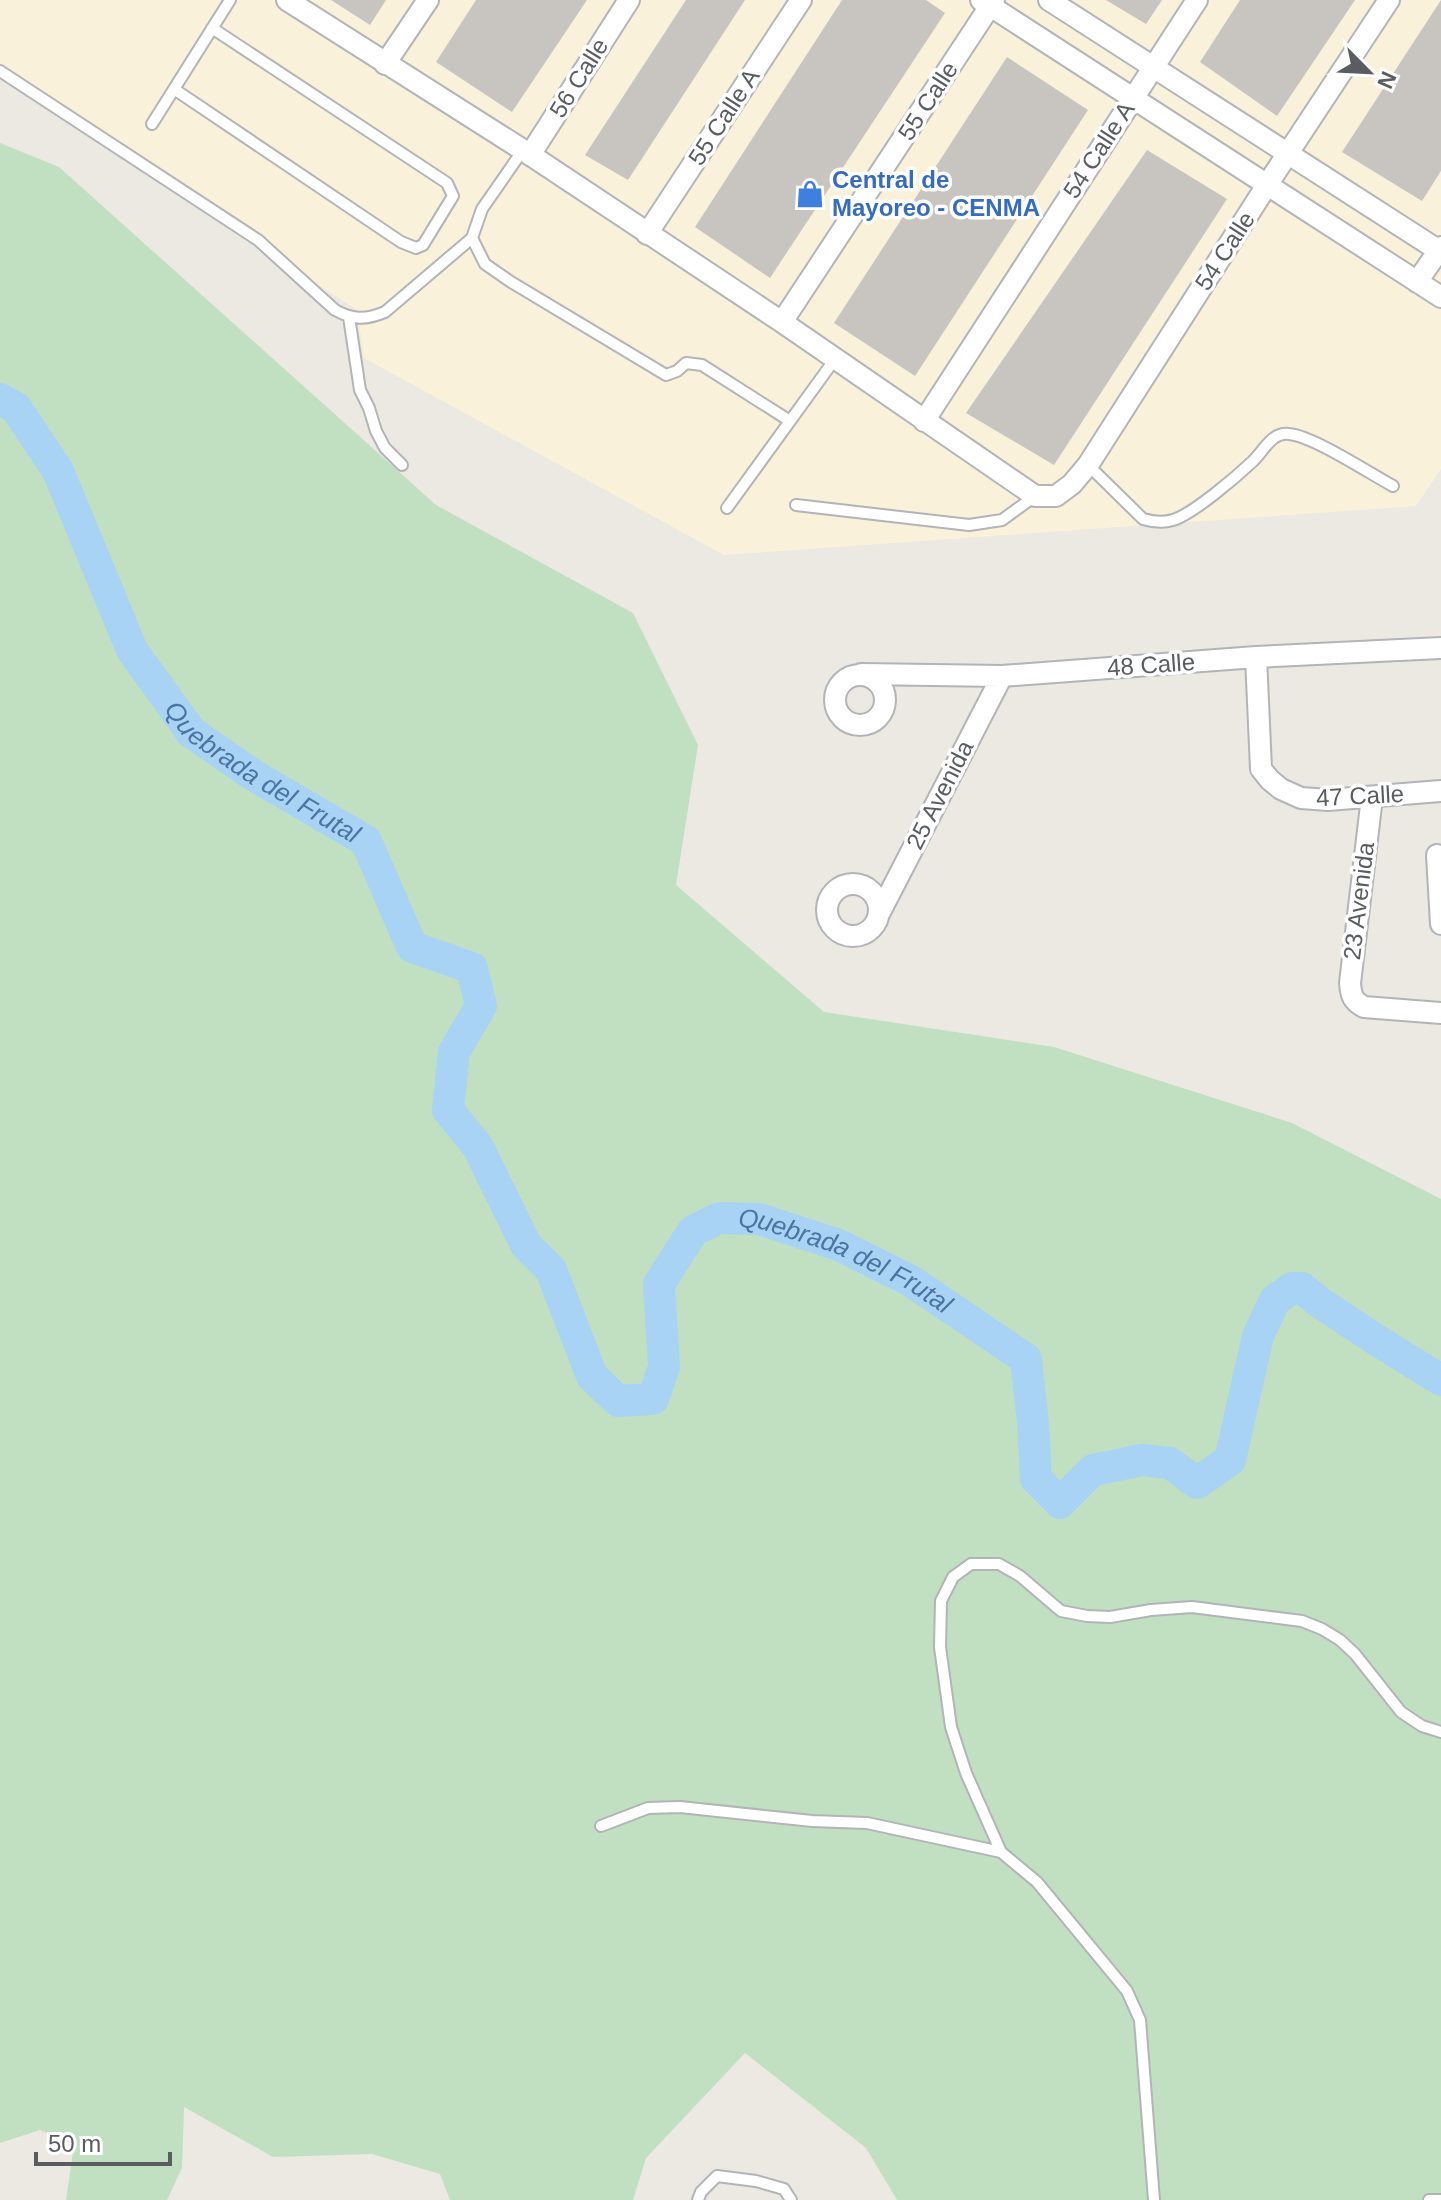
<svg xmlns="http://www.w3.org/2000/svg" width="1441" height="2200" font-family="Arial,sans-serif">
  <rect width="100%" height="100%" fill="#ebe9e1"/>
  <path fill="#f9f1d9" d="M 0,0 L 1441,0 L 1441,469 L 1416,506 L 724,555 L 364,358 L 357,310 L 0,79 Z"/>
  <path fill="#c1e0c1" d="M 0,143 L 59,167 L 436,505 L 633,613 L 698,745 L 676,885 L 824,1012 L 1054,1047 L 1292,1123 L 1441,1199 L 1441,2200 L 897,2200 L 866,2148 L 745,2053 L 646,2158 L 633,2200 L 450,2200 L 440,2174 L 372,2154 L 273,2157 L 184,2107 L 182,2168 L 167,2200 L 66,2200 L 74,2145 L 40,2130 L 0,2143 Z"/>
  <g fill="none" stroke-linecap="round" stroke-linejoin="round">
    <path stroke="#a9d3f4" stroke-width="32" id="s1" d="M 0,399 L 16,408 L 58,471 L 132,650 L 191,732 L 253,775 L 366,841 L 412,947 L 472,968 L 481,1006 L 454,1052 L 448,1110 L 478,1147 L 526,1245 L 551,1270 L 592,1376 L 618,1401 L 653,1399 L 664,1367 L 659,1284 L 693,1231 L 719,1218 L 759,1219 L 839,1245 L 911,1281 L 1026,1359 L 1033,1423 L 1036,1479 L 1060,1503 L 1093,1470 L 1142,1460 L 1170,1463 L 1197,1483 L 1230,1460 L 1258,1336 L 1275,1300 L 1292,1288 L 1302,1288 L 1319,1302 L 1381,1343 L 1441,1380"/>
  </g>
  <path fill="#c8c5c0" d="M 331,0 L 386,0 L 370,25 Z
    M 476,0 L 587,0 L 512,112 L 436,62 Z
    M 686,0 L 745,0 L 628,180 L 585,155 Z
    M 842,0 L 926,0 L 945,13 L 770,278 L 695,227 Z
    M 1106,0 L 1162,0 L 1146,24 Z
    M 1240,0 L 1355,0 L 1277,116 L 1200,62 Z
    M 1441,0 L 1441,171 L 1422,201 L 1342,152 Z
    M 1007,57 L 1088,110 L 915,376 L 834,323 Z
    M 1147,150 L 1227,199 L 1054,465 L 966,413 Z"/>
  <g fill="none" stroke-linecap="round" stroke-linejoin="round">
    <defs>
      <path id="service" d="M 0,71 L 258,240 L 335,310 C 353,320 366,320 385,312 L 472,238
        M 174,89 L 401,242 L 416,248 L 423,245 L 453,196 L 447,183 L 212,28
        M 152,124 L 230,0
        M 523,150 L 482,209 L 472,238 L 485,264 L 511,282 L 666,375 L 677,371 L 686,363 L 702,365 L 790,421
        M 349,317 L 360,390 L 369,408 L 376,431 L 385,448 L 402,465
        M 1088,465 L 1143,519 C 1153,522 1163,523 1173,520 C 1193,514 1236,477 1252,462 C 1264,451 1271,432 1289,434 C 1313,436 1369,473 1393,486
        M 796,505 L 969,525 L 1002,520 L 1035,496
        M 727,508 L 835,359
        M 601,1826 L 648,1808 L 680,1807 L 812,1821 L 867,1823 L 1001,1852 L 1037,1882 L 1127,1991 L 1140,2020 L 1154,2200
        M 1001,1852 L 966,1773 L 951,1727 L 940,1647 L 941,1601 L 953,1577 L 971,1564 L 999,1564 L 1020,1576 L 1061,1611 L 1087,1616 L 1110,1617 L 1151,1610 L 1192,1607 L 1302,1621 L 1322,1629 L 1340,1640 L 1355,1654 L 1401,1712 L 1422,1726 L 1441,1732
        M 698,2200 L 701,2192 L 717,2176 L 756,2181 L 784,2189 L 791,2200
        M 1429,2200 L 1441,2200"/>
      <path id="minor" d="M 287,0 L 523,150 L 782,322 L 1035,496 L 1056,496 L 1072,484 L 1088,465 L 1267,185 L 1389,0
        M 981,0 L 1441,297
        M 1049,0 L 1441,252
        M 385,64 L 428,0
        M 530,155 L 629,0
        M 647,234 L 801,0
        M 1417,282 L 1441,247
        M 782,322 L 994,0
        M 924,421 L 1197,0
        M 1256,657 L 1261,769 L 1270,780 L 1281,789 L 1301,798 L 1328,800 L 1441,791
        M 861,674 L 1002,676 L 1256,657 L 1441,648
        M835 700a25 25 0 1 1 50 0a25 25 0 1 1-50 0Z
        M 1372,797 L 1350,983 C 1351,996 1353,1001 1364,1007 L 1441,1013
        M 1437,855 L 1441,924
        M827 910a26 26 0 1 1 52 0a26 26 0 1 1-52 0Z
        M 879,914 L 1002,676"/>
    </defs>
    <use href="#service" stroke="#b2b4b7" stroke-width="14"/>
    <use href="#minor" stroke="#b2b4b7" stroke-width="24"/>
    <use href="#service" stroke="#fff" stroke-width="10"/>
    <use href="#minor" stroke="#fff" stroke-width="20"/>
  </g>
  <defs>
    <symbol id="shop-bare" viewBox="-9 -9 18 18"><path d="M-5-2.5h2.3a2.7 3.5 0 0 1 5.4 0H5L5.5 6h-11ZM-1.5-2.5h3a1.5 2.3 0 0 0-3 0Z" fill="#3f7fe0" stroke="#fff" stroke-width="2.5" paint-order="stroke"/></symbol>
  </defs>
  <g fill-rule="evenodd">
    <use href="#shop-bare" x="790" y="174" width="40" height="40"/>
  </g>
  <g text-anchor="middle" stroke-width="7" stroke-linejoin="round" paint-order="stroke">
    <g font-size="24" fill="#5a5d60" stroke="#fff">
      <text transform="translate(579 78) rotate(-58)" y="8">56 Calle</text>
      <text transform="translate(928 101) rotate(-57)" y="8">55 Calle</text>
      <text transform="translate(724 117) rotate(-57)" y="8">55 Calle A</text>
      <text transform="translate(1099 150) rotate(-57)" y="8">54 Calle A</text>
      <text transform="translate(1225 251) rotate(-57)" y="8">54 Calle</text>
      <text transform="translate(1151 665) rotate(-4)" y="8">48 Calle</text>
      <text transform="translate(940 795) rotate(-63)" y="8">25 Avenida</text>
      <text transform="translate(1360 796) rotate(-3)" y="8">47 Calle</text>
      <text transform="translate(1359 901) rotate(-83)" y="8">23 Avenida</text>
    </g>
    <g font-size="24" font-weight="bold" fill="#366cbe" stroke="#fff" text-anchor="start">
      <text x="832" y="188">Central de<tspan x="832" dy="28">Mayoreo - CENMA</tspan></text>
    </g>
    <g font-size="26" font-style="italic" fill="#4a75a3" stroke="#fff">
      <text dy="9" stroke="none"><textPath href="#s1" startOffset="470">Quebrada del Frutal</textPath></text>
      <text dy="9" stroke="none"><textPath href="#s1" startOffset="1646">Quebrada del Frutal</textPath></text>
    </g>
  </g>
  <g transform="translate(1369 72) rotate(114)" stroke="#ffffff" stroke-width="6" paint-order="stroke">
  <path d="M0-6L14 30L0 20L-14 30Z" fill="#5a5d60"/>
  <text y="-12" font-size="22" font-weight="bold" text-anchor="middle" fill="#5a5d60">N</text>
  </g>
  <path d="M36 2152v12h134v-12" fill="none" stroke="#5a5d60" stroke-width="4"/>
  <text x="48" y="2152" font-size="24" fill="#5a5d60" stroke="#ffffff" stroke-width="6" paint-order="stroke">50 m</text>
</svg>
